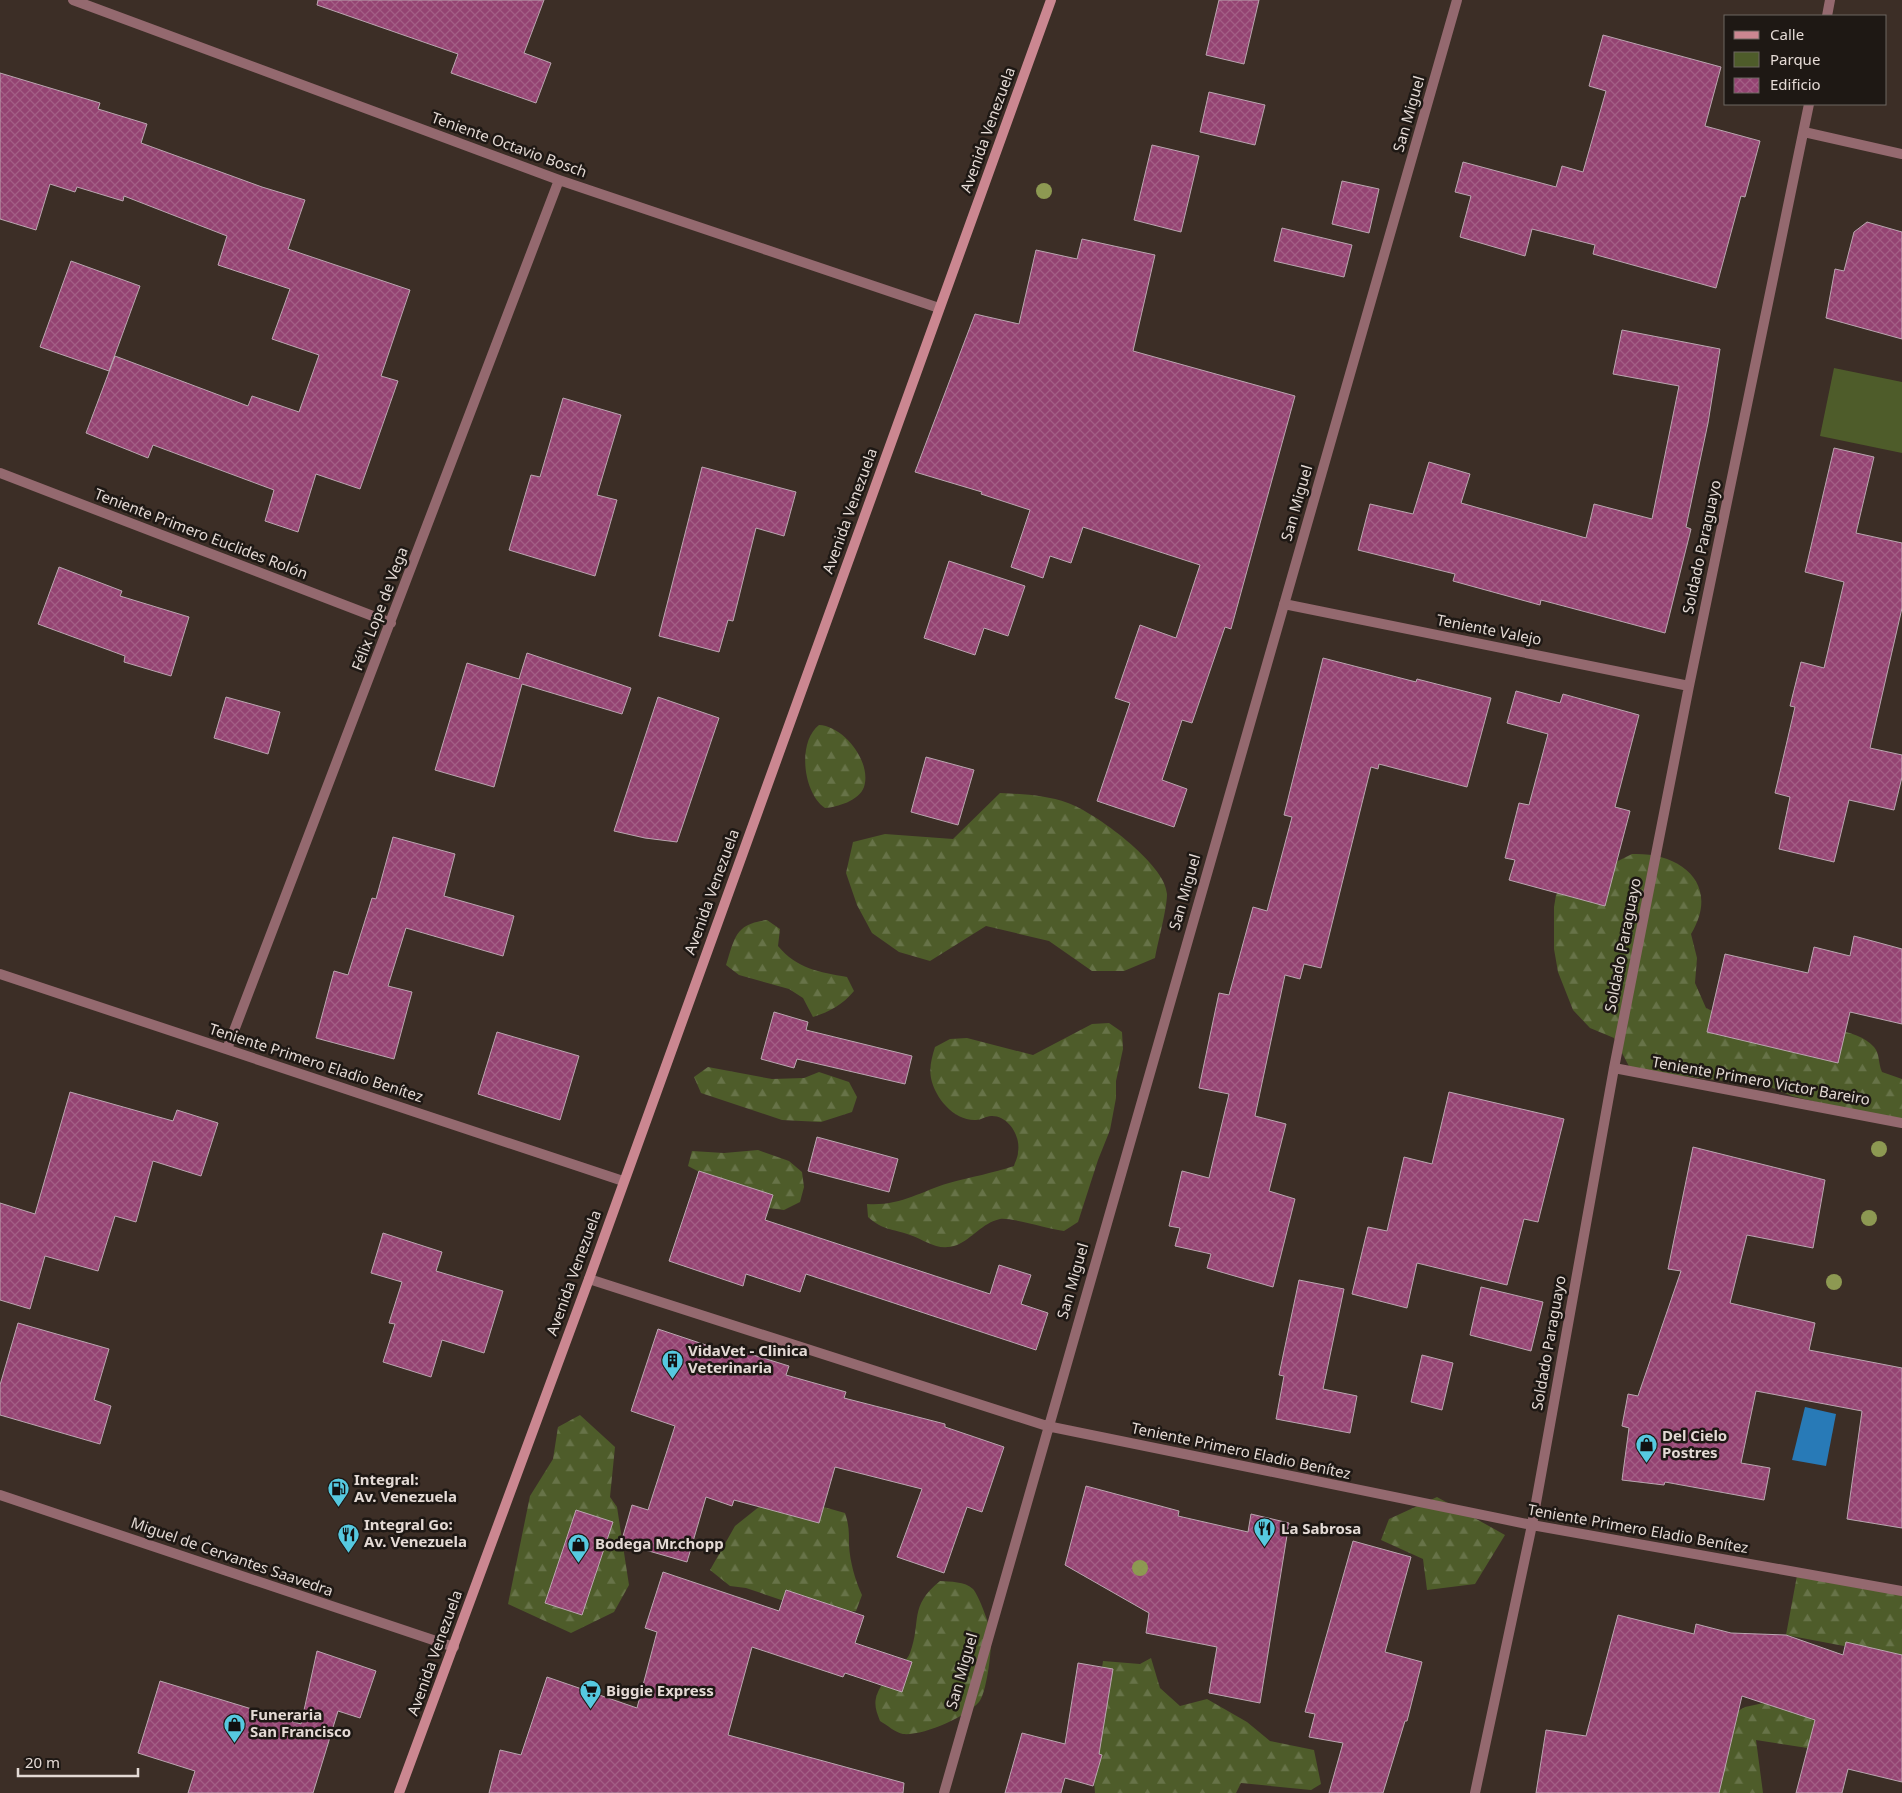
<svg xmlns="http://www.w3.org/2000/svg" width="1902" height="1793" font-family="'Noto Sans',sans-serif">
  <defs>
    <pattern id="forest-firs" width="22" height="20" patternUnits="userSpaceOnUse" patternTransform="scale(1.25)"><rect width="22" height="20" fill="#4e5c2a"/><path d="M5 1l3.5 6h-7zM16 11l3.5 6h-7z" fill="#677348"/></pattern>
    <pattern id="building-cross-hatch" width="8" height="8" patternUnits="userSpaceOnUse" patternTransform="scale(1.25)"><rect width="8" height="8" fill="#944372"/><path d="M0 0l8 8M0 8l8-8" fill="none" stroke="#a35e85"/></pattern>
  </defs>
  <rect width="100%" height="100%" fill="#3c2e26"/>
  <path fill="url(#forest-firs)" d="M 819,725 C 844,726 872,762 864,787 C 859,801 837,807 825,808 C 803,793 797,742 819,725 Z
    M 1000,793 C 1023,794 1046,795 1068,803 C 1094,812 1166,864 1167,894 C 1167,909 1158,941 1155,958 L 1124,971 L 1092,971 L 1049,941 L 986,926 L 930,961 L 899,952 L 872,933 L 857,905 L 846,873 L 853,842 L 885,834 L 953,839 Z
    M 1632,854 C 1681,852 1721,884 1691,934 L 1697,958 L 1695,983 L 1706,1008 C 1717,1013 1730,1020 1742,1022 C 1775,1028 1850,1020 1874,1047 C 1880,1054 1878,1063 1882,1072 L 1902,1079 L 1902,1123 L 1792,1096 L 1768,1086 L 1682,1076 L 1673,1079 L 1631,1070 L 1614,1038 L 1590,1028 L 1573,1010 L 1558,972 L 1554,949 L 1554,907 L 1556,895 L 1565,879 L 1616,862 Z
    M 767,920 L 780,929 L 778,946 C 797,969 819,972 847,977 L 854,991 C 842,1005 831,1011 813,1017 L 803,998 L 789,989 L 739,975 L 726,965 C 735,937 735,924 767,920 Z
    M 1109,1023 L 1122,1032 L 1123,1049 L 1116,1081 L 1116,1098 L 1110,1130 L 1098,1160 L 1078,1222 L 1064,1231 C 1049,1229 1010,1217 1000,1219 C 982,1223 972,1239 957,1245 C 938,1252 927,1241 910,1235 C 891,1228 884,1231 868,1217 L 867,1204 C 901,1206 919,1192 949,1183 C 971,1177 993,1173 1014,1166 C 1015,1162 1018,1157 1018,1152 C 1021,1136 1008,1115 991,1116 C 986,1116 981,1120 976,1120 C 954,1121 935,1098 931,1078 C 929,1067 932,1057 935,1047 L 950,1039 L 967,1038 L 1033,1055 L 1092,1024 Z
    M 708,1067 L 772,1079 L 804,1078 L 819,1072 L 849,1082 L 857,1097 L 852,1112 L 821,1122 L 782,1120 L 701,1093 L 694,1077 Z
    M 758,1150 L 789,1161 L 802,1172 L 804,1187 L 800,1202 L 784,1210 L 768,1208 L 688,1166 L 692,1151 L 724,1153 Z
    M 580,1415 L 615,1447 L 610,1497 L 617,1507 L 629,1585 L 614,1612 L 571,1633 L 508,1604 L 530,1496 L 553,1459 L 558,1427 Z
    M 1437,1497 L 1505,1535 L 1475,1584 L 1427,1590 L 1423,1559 L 1381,1540 L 1389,1519 Z
    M 813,1504 L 845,1513 C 849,1525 849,1532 849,1545 C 850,1562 855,1580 862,1595 L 856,1611 L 841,1613 L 808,1609 L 746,1588 L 730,1586 L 710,1570 L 735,1526 L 760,1506 Z
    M 1798,1570 L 1902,1590 L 1902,1657 L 1786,1635 Z
    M 940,1581 C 950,1582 965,1581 973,1589 C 979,1596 990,1625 991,1635 C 992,1648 987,1692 979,1702 C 966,1717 923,1736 903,1734 C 896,1733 887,1725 880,1721 C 876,1711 873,1703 878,1692 C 885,1676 903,1669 910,1653 C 922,1621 908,1607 940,1581 Z
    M 1151,1658 L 1160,1688 L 1180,1706 L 1207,1699 L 1247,1722 L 1270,1741 L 1314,1750 L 1321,1784 L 1311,1790 L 1241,1783 L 1236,1793 L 1095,1793 L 1091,1747 L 1103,1661 L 1140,1664 Z
    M 1801,1695 L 1841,1712 L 1827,1751 L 1756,1740 L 1763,1793 L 1708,1793 L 1722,1720 L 1745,1707 Z"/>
  <path fill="#4e5c2a" d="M 1834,368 L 1902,382 L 1902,453 L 1820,436 Z"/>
  <path fill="#287ab7" d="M 1805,1407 L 1836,1414 L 1826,1466 L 1792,1460 Z"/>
  <path fill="url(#building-cross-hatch)" stroke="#baa6b0" d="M 318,0 L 544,0 L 524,53 L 551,63 L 536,103 L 451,73 L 458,54 L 317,5 Z
    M 1219,0 L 1259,0 L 1244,64 L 1206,55 Z
    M 1603,35 L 1721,67 L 1705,126 L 1760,141 L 1745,197 L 1741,196 L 1716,288 L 1593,254 L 1595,245 L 1532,229 L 1525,256 L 1460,237 L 1471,196 L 1455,192 L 1463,162 L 1556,187 L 1562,166 L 1583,172 L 1606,91 L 1589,86 Z
    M 0,73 L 100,103 L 98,109 L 147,124 L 141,143 L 262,187 L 305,200 L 288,249 L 410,290 L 381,376 L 398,381 L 360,489 L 316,474 L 298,532 L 265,521 L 274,490 L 153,445 L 148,458 L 86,433 L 115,356 L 248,406 L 252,396 L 299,412 L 319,355 L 272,339 L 290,289 L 218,265 L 227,236 L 124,196 L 123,201 L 77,187 L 75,192 L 50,184 L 36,230 L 0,219 Z
    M 1209,92 L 1265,105 L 1255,145 L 1200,132 Z
    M 1152,145 L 1199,156 L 1181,232 L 1134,220 Z
    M 1342,181 L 1379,189 L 1369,233 L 1332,224 Z
    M 1867,222 L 1902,232 L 1902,339 L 1826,318 L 1835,269 L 1844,271 L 1854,232 Z
    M 1282,228 L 1352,245 L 1344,277 L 1274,261 Z
    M 1082,239 L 1155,255 L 1133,351 L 1295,396 L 1231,629 L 1225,627 L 1192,723 L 1182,720 L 1162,780 L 1187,789 L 1174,827 L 1097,801 L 1130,703 L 1115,698 L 1140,625 L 1176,638 L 1200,565 L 1083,527 L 1071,563 L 1050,556 L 1043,578 L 1011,567 L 1030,510 L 981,494 L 982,492 L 915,472 L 975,314 L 1019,324 L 1036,250 L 1077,259 Z
    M 71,261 L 140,286 L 109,371 L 40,347 Z
    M 1622,330 L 1720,349 L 1708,423 L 1686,527 L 1691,529 L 1665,633 L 1541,600 L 1540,605 L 1453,581 L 1455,574 L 1358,550 L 1370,504 L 1413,514 L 1429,462 L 1470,474 L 1461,503 L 1586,538 L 1594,504 L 1652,519 L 1679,386 L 1613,374 Z
    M 563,398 L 621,415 L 597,495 L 617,500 L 595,576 L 509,550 L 531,475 L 540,477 Z
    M 1834,448 L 1874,457 L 1856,533 L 1902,543 L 1902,608 L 1870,748 L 1902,755 L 1902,777 L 1894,810 L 1849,800 L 1834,862 L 1779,849 L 1790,797 L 1775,793 L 1795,707 L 1790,706 L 1801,662 L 1824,668 L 1844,582 L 1805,572 Z
    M 702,467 L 796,492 L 784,536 L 756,528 L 733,621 L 728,620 L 719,652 L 659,636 Z
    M 949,561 L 1025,586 L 1008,636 L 984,628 L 975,655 L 924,638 Z
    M 59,567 L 122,591 L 120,596 L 189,617 L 171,676 L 124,662 L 125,656 L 38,624 Z
    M 527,653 L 631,688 L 622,714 L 522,684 L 494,787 L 435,770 L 467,663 L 519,679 Z
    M 1323,658 L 1416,682 L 1417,679 L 1491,698 L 1467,787 L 1379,764 L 1378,769 L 1371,767 L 1321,968 L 1304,964 L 1300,979 L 1285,975 L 1255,1116 L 1286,1124 L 1269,1191 L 1295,1199 L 1273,1287 L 1207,1268 L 1211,1254 L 1175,1246 L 1180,1228 L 1169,1226 L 1182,1171 L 1209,1178 L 1229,1094 L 1199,1088 L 1219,993 L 1229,995 L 1253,907 L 1267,911 L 1292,817 L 1284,815 Z
    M 1516,691 L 1560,703 L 1563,694 L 1639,715 L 1615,807 L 1630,811 L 1605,906 L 1509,880 L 1515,860 L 1505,858 L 1519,803 L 1529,805 L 1548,734 L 1507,723 Z
    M 226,697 L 280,712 L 268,754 L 214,738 Z
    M 658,697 L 719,718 L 677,842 L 645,838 L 614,831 Z
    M 926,757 L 974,770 L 958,825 L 911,812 Z
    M 393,837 L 455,854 L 444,896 L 514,916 L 503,956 L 406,928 L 388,986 L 412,992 L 394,1059 L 316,1038 L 334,971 L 348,975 L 372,898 L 376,899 Z
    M 1854,936 L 1902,949 L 1902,1024 L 1850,1012 L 1838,1063 L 1707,1032 L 1725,954 L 1808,973 L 1814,947 L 1850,956 Z
    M 774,1012 L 808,1022 L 806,1030 L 912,1056 L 905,1084 L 797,1059 L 794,1068 L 761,1059 Z
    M 497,1032 L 579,1056 L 560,1120 L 478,1094 Z
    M 70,1092 L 173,1121 L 177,1110 L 218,1123 L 201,1176 L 153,1161 L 136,1222 L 115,1216 L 98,1271 L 45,1256 L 30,1309 L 0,1300 L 0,1203 L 35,1214 Z
    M 1449,1092 L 1564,1119 L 1538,1222 L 1524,1219 L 1507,1285 L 1417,1263 L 1407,1308 L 1352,1294 L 1368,1227 L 1387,1231 L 1404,1157 L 1432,1164 Z
    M 817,1137 L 898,1159 L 889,1192 L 808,1171 Z
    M 1693,1147 L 1825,1180 L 1813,1248 L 1747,1235 L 1730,1303 L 1815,1323 L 1809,1350 L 1902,1368 L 1902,1528 L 1847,1519 L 1862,1411 L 1756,1391 L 1741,1463 L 1770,1468 L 1764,1500 L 1665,1482 L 1664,1485 L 1622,1480 L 1629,1428 L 1622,1426 L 1628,1394 L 1638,1396 L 1681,1271 L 1668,1269 Z
    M 699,1171 L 773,1195 L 765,1220 L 990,1294 L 999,1265 L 1031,1275 L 1021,1304 L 1048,1313 L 1036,1350 L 806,1274 L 800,1292 L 746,1274 L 743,1286 L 669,1261 Z
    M 383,1233 L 442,1252 L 436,1271 L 503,1291 L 484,1353 L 442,1340 L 431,1377 L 383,1362 L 395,1324 L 389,1323 L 402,1282 L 371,1273 Z
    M 1299,1280 L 1344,1289 L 1323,1389 L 1357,1396 L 1350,1433 L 1276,1419 L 1284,1376 L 1279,1375 Z
    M 1481,1287 L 1543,1302 L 1531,1351 L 1470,1335 Z
    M 18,1323 L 109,1349 L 94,1400 L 111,1406 L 100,1444 L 0,1415 L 0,1385 Z
    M 658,1329 L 736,1355 L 737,1350 L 789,1366 L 786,1375 L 846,1392 L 844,1398 L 945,1424 L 945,1427 L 1004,1447 L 982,1512 L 967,1507 L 944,1573 L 897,1557 L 922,1489 L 835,1467 L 819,1523 L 734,1500 L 732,1506 L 706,1497 L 687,1562 L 621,1543 L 632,1505 L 648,1510 L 675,1426 L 631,1411 Z
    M 1422,1355 L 1453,1363 L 1442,1410 L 1411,1402 Z
    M 1086,1486 L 1179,1511 L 1178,1516 L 1248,1532 L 1251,1514 L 1289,1523 L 1260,1703 L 1209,1693 L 1217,1647 L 1146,1633 L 1149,1613 L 1065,1565 Z
    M 576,1510 L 613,1522 L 582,1615 L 545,1603 Z
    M 1353,1541 L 1411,1557 L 1385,1652 L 1422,1662 L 1407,1721 L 1405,1721 L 1383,1793 L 1329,1793 L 1343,1743 L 1309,1737 L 1315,1714 L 1305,1712 Z
    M 663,1572 L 779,1611 L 786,1590 L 864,1616 L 855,1643 L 912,1662 L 902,1692 L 845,1673 L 843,1677 L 752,1647 L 728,1735 L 904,1783 L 903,1793 L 489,1793 L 500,1750 L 521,1755 L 547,1677 L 637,1708 L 657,1632 L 645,1628 Z
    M 1618,1615 L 1694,1634 L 1696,1624 L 1731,1633 L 1786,1635 L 1843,1655 L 1846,1642 L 1902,1655 L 1902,1782 L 1848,1769 L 1842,1793 L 1796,1793 L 1815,1720 L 1742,1696 L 1719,1793 L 1536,1793 L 1546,1730 L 1586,1736 Z
    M 317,1651 L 376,1671 L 360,1718 L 338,1711 L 313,1793 L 188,1793 L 195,1771 L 138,1753 L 160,1681 L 301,1724 Z
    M 1078,1663 L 1113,1669 L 1099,1754 L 1102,1755 L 1093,1786 L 1065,1778 L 1061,1793 L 1005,1793 L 1022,1733 L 1065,1744 Z"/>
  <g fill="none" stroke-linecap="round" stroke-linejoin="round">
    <path stroke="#94696f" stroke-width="10" d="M 73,0 L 559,180 L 939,308
      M 1827,16 L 1830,0
      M 1804,132 L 1902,154
      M 0,473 L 391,623
      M 1284,604 L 1689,686
      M 0,974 L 623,1181
      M 227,1049 L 559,180
      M 1614,1068 L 1902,1123
      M 589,1279 L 1047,1426 L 1532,1525 L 1902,1591
      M 944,1793 L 1457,0
      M 1475,1793 L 1532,1525 L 1614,1068 L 1689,686 L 1809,104"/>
    <path stroke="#94696f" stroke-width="10" d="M 0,1495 L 454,1647"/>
    <path stroke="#cb8791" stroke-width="10" d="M 399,1793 L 589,1279 L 1051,0"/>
  </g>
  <g fill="#8d9952">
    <circle cx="1044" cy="191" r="8"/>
    <circle cx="1879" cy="1149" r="8"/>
    <circle cx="1869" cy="1218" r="8"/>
    <circle cx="1834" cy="1282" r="8"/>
    <circle cx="1140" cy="1568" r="8"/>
  </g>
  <defs>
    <symbol id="building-pin" viewBox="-11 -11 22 30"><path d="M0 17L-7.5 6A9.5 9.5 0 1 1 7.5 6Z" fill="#56c9e0" stroke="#1e1814"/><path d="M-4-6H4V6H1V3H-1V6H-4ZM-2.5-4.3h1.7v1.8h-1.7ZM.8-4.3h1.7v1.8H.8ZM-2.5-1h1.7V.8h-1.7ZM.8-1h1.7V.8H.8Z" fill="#111"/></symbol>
    <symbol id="shop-pin" viewBox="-11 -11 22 30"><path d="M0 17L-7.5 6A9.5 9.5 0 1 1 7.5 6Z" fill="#56c9e0" stroke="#1e1814"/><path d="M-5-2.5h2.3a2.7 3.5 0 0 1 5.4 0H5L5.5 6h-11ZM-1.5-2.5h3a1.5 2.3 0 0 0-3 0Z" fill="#111"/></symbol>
    <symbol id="fuel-pin" viewBox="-11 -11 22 30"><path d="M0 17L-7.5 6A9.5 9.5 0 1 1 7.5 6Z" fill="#56c9e0" stroke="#1e1814"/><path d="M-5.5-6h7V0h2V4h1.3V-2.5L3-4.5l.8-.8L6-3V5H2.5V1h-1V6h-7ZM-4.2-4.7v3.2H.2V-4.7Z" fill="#111"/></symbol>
    <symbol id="restaurant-pin" viewBox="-11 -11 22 30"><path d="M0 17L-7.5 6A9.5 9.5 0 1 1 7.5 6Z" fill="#56c9e0" stroke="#1e1814"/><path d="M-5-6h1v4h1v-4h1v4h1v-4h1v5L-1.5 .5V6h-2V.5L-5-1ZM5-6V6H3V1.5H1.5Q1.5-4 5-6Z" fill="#111"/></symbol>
    <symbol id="supermarket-pin" viewBox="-11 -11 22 30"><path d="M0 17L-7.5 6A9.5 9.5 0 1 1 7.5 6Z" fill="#56c9e0" stroke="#1e1814"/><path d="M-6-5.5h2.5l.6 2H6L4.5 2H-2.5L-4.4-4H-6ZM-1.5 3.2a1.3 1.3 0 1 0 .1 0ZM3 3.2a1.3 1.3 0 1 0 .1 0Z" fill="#111"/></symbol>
  </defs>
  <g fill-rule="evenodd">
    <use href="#building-pin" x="660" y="1348" width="25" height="34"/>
    <use href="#shop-pin" x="1634" y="1432" width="25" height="34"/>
    <use href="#fuel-pin" x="326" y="1476" width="25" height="34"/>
    <use href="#restaurant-pin" x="1252" y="1516" width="25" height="34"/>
    <use href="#restaurant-pin" x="336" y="1522" width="25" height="34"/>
    <use href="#shop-pin" x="566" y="1532" width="25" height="34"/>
    <use href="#supermarket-pin" x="578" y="1678" width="25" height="34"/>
    <use href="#shop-pin" x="222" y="1712" width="25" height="34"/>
  </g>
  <g text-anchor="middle" stroke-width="5" stroke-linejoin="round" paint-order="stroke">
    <g font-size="15" fill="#e4dad5" stroke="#1e1814">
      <text transform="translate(1409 114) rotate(-74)" y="5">San Miguel</text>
      <text transform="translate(988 130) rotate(-70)" y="5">Avenida Venezuela</text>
      <text transform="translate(509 145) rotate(20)" y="5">Teniente Octavio Bosch</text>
      <text transform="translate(1297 503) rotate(-74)" y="5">San Miguel</text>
      <text transform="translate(850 511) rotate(-70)" y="5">Avenida Venezuela</text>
      <text transform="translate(201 534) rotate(21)" y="5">Teniente Primero Euclides Rolón</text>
      <text transform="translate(1702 547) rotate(-78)" y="5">Soldado Paraguayo</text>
      <text transform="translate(380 609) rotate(-69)" y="5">Félix Lope de Vega</text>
      <text transform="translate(1489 630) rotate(11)" y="5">Teniente Valejo</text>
      <text transform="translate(712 892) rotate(-70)" y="5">Avenida Venezuela</text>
      <text transform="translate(1185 892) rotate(-74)" y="5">San Miguel</text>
      <text transform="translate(1623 945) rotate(-79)" y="5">Soldado Paraguayo</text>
      <text transform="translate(316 1063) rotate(18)" y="5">Teniente Primero Eladio Benítez</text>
      <text transform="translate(1761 1081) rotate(10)" y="5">Teniente Primero Victor Bareiro</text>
      <text transform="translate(574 1273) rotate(-70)" y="5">Avenida Venezuela</text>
      <text transform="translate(1073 1281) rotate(-74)" y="5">San Miguel</text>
      <text transform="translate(1549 1343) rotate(-80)" y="5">Soldado Paraguayo</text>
      <text transform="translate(1241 1451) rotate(12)" y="5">Teniente Primero Eladio Benítez</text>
      <text transform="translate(1638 1529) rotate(10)" y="5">Teniente Primero Eladio Benítez</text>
      <text transform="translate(232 1557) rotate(19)" y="5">Miguel de Cervantes Saavedra</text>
      <text transform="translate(435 1653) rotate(-70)" y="5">Avenida Venezuela</text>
      <text transform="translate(962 1671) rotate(-74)" y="5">San Miguel</text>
    </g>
    <g font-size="15" font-weight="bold" fill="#e4dad5" stroke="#1e1814" text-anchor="start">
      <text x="688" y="1356">VidaVet - Clinica<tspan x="688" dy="17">Veterinaria</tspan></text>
      <text x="1662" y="1441">Del Cielo<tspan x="1662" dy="17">Postres</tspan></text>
      <text x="354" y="1485">Integral:<tspan x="354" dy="17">Av. Venezuela</tspan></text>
      <text x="364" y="1530">Integral Go:<tspan x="364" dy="17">Av. Venezuela</tspan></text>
      <text x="1281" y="1534">La Sabrosa</text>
      <text x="595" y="1549">Bodega Mr.chopp</text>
      <text x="606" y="1696">Biggie Express</text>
      <text x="250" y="1720">Funeraria<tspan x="250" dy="17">San Francisco</tspan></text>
    </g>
  </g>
  <rect x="1724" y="15" width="162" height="90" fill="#1e1814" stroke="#6d6661"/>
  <rect x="1734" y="31" width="25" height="8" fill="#cb8791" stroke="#6d6661"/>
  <text x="1770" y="40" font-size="15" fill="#e4dad5">Calle</text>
  <rect x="1734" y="52" width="25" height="15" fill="#4e5c2a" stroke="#6d6661"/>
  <text x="1770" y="65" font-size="15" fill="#e4dad5">Parque</text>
  <rect x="1734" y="78" width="25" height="15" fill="url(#building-cross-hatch)" stroke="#6d6661"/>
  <text x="1770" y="90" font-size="15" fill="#e4dad5">Edificio</text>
  <path d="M18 1768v8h120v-8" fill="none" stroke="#e4dad5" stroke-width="2.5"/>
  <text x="25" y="1768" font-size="15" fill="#e4dad5" stroke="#1e1814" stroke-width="4" paint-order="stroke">20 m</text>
</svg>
